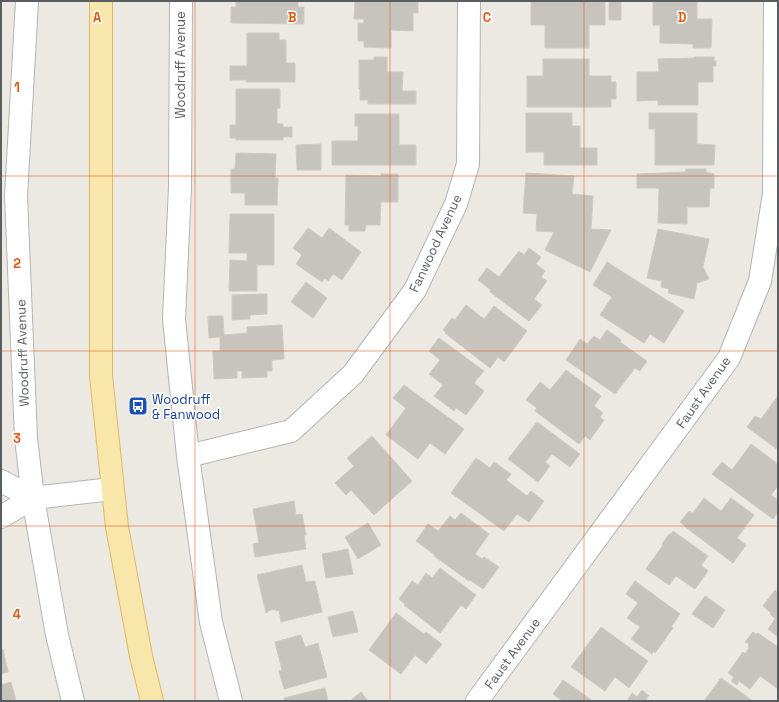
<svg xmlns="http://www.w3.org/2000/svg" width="779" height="702" font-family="'Space Grotesk',sans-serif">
  <rect width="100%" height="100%" fill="#ece9e2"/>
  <path fill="#c7c4be" stroke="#d0cac1" d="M 236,1 L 298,1 L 298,7 L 304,7 L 304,24 L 231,23 L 231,7 L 236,7 Z
    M 355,1 L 418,1 L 418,13 L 413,13 L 413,31 L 391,30 L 391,48 L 364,47 L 364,41 L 358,41 L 358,23 L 364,23 L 364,19 L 354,19 Z
    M 531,1 L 605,1 L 605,25 L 589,25 L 589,48 L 545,48 L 545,25 L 531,25 Z
    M 609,1 L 621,1 L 621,20 L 609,20 Z
    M 653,1 L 697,1 L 697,19 L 712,19 L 711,48 L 693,48 L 693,44 L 660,43 L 660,25 L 653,25 Z
    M 247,33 L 279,33 L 279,40 L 286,40 L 286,63 L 295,63 L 295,82 L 246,82 L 246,80 L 230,80 L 230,66 L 247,66 Z
    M 374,57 L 387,57 L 387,72 L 403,72 L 402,91 L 416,91 L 416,104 L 368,104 L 368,100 L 360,100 L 360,89 L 359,89 L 359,60 L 374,60 Z
    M 694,57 L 714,57 L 714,61 L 716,61 L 716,66 L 713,66 L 713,82 L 698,82 L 698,105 L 658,105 L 658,100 L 637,101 L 637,72 L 659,72 L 658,59 L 694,58 Z
    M 543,59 L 589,59 L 589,76 L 611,76 L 611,82 L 616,82 L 616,99 L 611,99 L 611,107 L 527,107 L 527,76 L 543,76 Z
    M 236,89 L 280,89 L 280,108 L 277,108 L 277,124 L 283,124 L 283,127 L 292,127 L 292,137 L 283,137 L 283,140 L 236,140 L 236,138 L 230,138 L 230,125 L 236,125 Z
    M 526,113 L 572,113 L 572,126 L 580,126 L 580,148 L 597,148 L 597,165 L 544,165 L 544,152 L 526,152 Z
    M 649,113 L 697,113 L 697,144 L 715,145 L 714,165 L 655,165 L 655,129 L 649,129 Z
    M 355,114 L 399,114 L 399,145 L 416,145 L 416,165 L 332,165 L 332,141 L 358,141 L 358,126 L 355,126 Z
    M 321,144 L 321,170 L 297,170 L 296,145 Z
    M 236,153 L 276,154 L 275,178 L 278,178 L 277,205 L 245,205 L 245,193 L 231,193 L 231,169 L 235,169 Z
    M 686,169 L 706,169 L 706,172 L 714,174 L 714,188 L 710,188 L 709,207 L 687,207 L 687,224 L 658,223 L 659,188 L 637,188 L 637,174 L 685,172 Z
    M 526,173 L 574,176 L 572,194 L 593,196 L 591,229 L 611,230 L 590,272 L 545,250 L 554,232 L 536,231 L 537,214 L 523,213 Z
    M 381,174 L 398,174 L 398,202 L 381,202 L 380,225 L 366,225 L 365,231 L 349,231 L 349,225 L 345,225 L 346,175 L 381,176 Z
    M 230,214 L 274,214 L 274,265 L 257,265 L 257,291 L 229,291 L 230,260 L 247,261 L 247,253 L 229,253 Z
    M 308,228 L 322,238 L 329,228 L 361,252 L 342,280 L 333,274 L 328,281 L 325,278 L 322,282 L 296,264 L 302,255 L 293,248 Z
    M 658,229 L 709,239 L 703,267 L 709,279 L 697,283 L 694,299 L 668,293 L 669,289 L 661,287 L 662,281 L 647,278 Z
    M 529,248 L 541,257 L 536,264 L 545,271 L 541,277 L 547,281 L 534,299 L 542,305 L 529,321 L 490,292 L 491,290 L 478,280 L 487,268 L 499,277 L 519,251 L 524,255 Z
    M 607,262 L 684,311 L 664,343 L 650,334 L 644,343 L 600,315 L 612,297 L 593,285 Z
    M 306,282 L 327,298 L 313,318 L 291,302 Z
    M 267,294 L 267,314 L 250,315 L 250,319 L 232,320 L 232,295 Z
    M 466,305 L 484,319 L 494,306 L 527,331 L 504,362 L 498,357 L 490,368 L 445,333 L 446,332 L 443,330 L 452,318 L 455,320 Z
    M 208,316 L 223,316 L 224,335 L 247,333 L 247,327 L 282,325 L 284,359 L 272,360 L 272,371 L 267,371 L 267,377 L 242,378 L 242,371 L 237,371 L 237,378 L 214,379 L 213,351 L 220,351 L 220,337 L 209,338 Z
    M 607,330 L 621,340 L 620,342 L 647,361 L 640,371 L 635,368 L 615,394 L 566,360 L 580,339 L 587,344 L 594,336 L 600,340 Z
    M 439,338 L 484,371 L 474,383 L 484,391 L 466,415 L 456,408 L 454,411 L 434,396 L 443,385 L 429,374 L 440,360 L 429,351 Z
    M 566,370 L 601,396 L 594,406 L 603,413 L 600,417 L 604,420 L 590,440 L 585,436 L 579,444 L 535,411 L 537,408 L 526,400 L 540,382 L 550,390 Z
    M 404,385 L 464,429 L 445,454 L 430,443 L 418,459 L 386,435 L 406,408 L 393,398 Z
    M 778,396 L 778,450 L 747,427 L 755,416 L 761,419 Z
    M 537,422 L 580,454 L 570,467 L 552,454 L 545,462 L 550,466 L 538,482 L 508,459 Z
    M 372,436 L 412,481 L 374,515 L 351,490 L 346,495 L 335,483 L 354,466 L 347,458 Z
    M 751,444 L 778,464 L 778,486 L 771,495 L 778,500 L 778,512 L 773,519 L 712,474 L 722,462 L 732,470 Z
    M 476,458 L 490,468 L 494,462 L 511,474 L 506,480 L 527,496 L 531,491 L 544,501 L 529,522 L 517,514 L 504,531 L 451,493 Z
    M 704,498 L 721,511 L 731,498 L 754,515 L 737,538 L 746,545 L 733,563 L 684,526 L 684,525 L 680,522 L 689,511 L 693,513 Z
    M 294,501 L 296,515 L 302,514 L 306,535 L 304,535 L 306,549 L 255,557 L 253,544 L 259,543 L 253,509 Z
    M 461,513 L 489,534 L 475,554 L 482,559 L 484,557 L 499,567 L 483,589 L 470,580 L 469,581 L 434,556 L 435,555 L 416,541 L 428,524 L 438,531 L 450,516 L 455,520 Z
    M 368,523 L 381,545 L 358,559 L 345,537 Z
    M 673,531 L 708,556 L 701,565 L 708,571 L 695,589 L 676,576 L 669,585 L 646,569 L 663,545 L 662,544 L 669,534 L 671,534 Z
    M 348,549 L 353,574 L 326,578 L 322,554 Z
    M 302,565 L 306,582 L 315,581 L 322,612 L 281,622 L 279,610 L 276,611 L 275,609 L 268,611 L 268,612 L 266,613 L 257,575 Z
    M 440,568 L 476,595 L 466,609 L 461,605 L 440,633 L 404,605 L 405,604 L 399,599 L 412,581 L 418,585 L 426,573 L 432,578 Z
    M 635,581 L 680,614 L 671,627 L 673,628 L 655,653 L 653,651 L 652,654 L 631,639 L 640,627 L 627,618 L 638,603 L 626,594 Z
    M 775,590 L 778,593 L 778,637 L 768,629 L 775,619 L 770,614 L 771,613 L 763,606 Z
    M 705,596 L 725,610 L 713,628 L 692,614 Z
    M 353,611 L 358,632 L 333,637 L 328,617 Z
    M 396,613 L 424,634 L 426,632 L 442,644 L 426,664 L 415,655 L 401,674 L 369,650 Z
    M 601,627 L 648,661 L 629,688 L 615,677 L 605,691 L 571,667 Z
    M 753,632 L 756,634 L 758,633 L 778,647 L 778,689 L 760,676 L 750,689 L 739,681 L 737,685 L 731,681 L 734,677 L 728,673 L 743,652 L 745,654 L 749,648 L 748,646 L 749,644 L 745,642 Z
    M 301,635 L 305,647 L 318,643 L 327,677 L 284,689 L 279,671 L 282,670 L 275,642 Z
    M 1,646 L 2,649 L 3,649 L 8,672 L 1,674 Z
    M 721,678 L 753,701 L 704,701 Z
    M 563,680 L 593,701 L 563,701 L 553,694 Z
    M 11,682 L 16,701 L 1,701 L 1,685 Z
    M 325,688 L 328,701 L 285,701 L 284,698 Z
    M 642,690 L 649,696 L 645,701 L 627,701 L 632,693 L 637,697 Z
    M 361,692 L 368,701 L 350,701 Z"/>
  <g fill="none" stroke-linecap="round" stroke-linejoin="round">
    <defs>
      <path id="minor" d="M 27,1 L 16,196 L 26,438 L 33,498 L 57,635 L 73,701
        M 181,1 L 180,187 L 174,319 L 188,456 L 211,622 L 231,701
        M 188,456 L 291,431 L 353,374 L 415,290 L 456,204 L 468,164 L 469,1
        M 1,481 L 33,498
        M 1,517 L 33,498 L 112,489
        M 477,701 L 729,358 L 760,281 L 774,194 L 775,1"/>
      <path id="major" d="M 101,1 L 101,376 L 117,527 L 141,656 L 152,701"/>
    </defs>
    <use href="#minor" stroke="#b2b5b8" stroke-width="24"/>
    <use href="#major" stroke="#e5b761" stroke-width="24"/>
    <use href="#minor" stroke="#fff" stroke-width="22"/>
    <use href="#major" stroke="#f8e6ab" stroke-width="22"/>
  </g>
  <path fill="none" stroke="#e15910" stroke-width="1" stroke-opacity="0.55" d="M 195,1 L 195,701M 390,1 L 390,701M 584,1 L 584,701M 1,176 L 778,176M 1,351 L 778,351M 1,526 L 778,526"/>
  <defs>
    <symbol id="bus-square" viewBox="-11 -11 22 22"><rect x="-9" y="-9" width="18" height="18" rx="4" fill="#1a4fb4" stroke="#fff"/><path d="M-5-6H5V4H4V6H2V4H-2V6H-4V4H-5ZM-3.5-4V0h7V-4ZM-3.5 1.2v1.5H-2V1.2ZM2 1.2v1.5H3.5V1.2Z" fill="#fff"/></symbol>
  </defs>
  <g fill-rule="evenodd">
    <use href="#bus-square" x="127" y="395" width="22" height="22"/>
  </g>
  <g text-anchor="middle" stroke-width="3" stroke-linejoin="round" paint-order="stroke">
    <g font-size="13" fill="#5a5e61" stroke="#fff">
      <text transform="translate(180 65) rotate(-90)" y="5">Woodruff Avenue</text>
      <text transform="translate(435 243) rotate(-65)" y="5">Fanwood Avenue</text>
      <text transform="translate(22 353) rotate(-92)" y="5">Woodruff Avenue</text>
      <text transform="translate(703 392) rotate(-55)" y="5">Faust Avenue</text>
      <text transform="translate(512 653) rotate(-54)" y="5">Faust Avenue</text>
    </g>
    <g font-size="13" fill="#164399" stroke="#fff" text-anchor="start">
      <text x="152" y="404">Woodruff<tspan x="152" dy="15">&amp; Fanwood</tspan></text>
    </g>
  </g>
  <g font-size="13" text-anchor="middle" font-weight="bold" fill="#e15910" stroke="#fff" stroke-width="3" stroke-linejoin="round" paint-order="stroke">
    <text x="97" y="22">A</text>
    <text x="292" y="22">B</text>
    <text x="487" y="22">C</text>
    <text x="682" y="22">D</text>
    <text x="17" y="92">1</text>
    <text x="17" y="268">2</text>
    <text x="17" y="443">3</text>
    <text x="17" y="619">4</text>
  </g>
  <rect width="779" height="702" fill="none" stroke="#5a5e61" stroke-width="4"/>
</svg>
